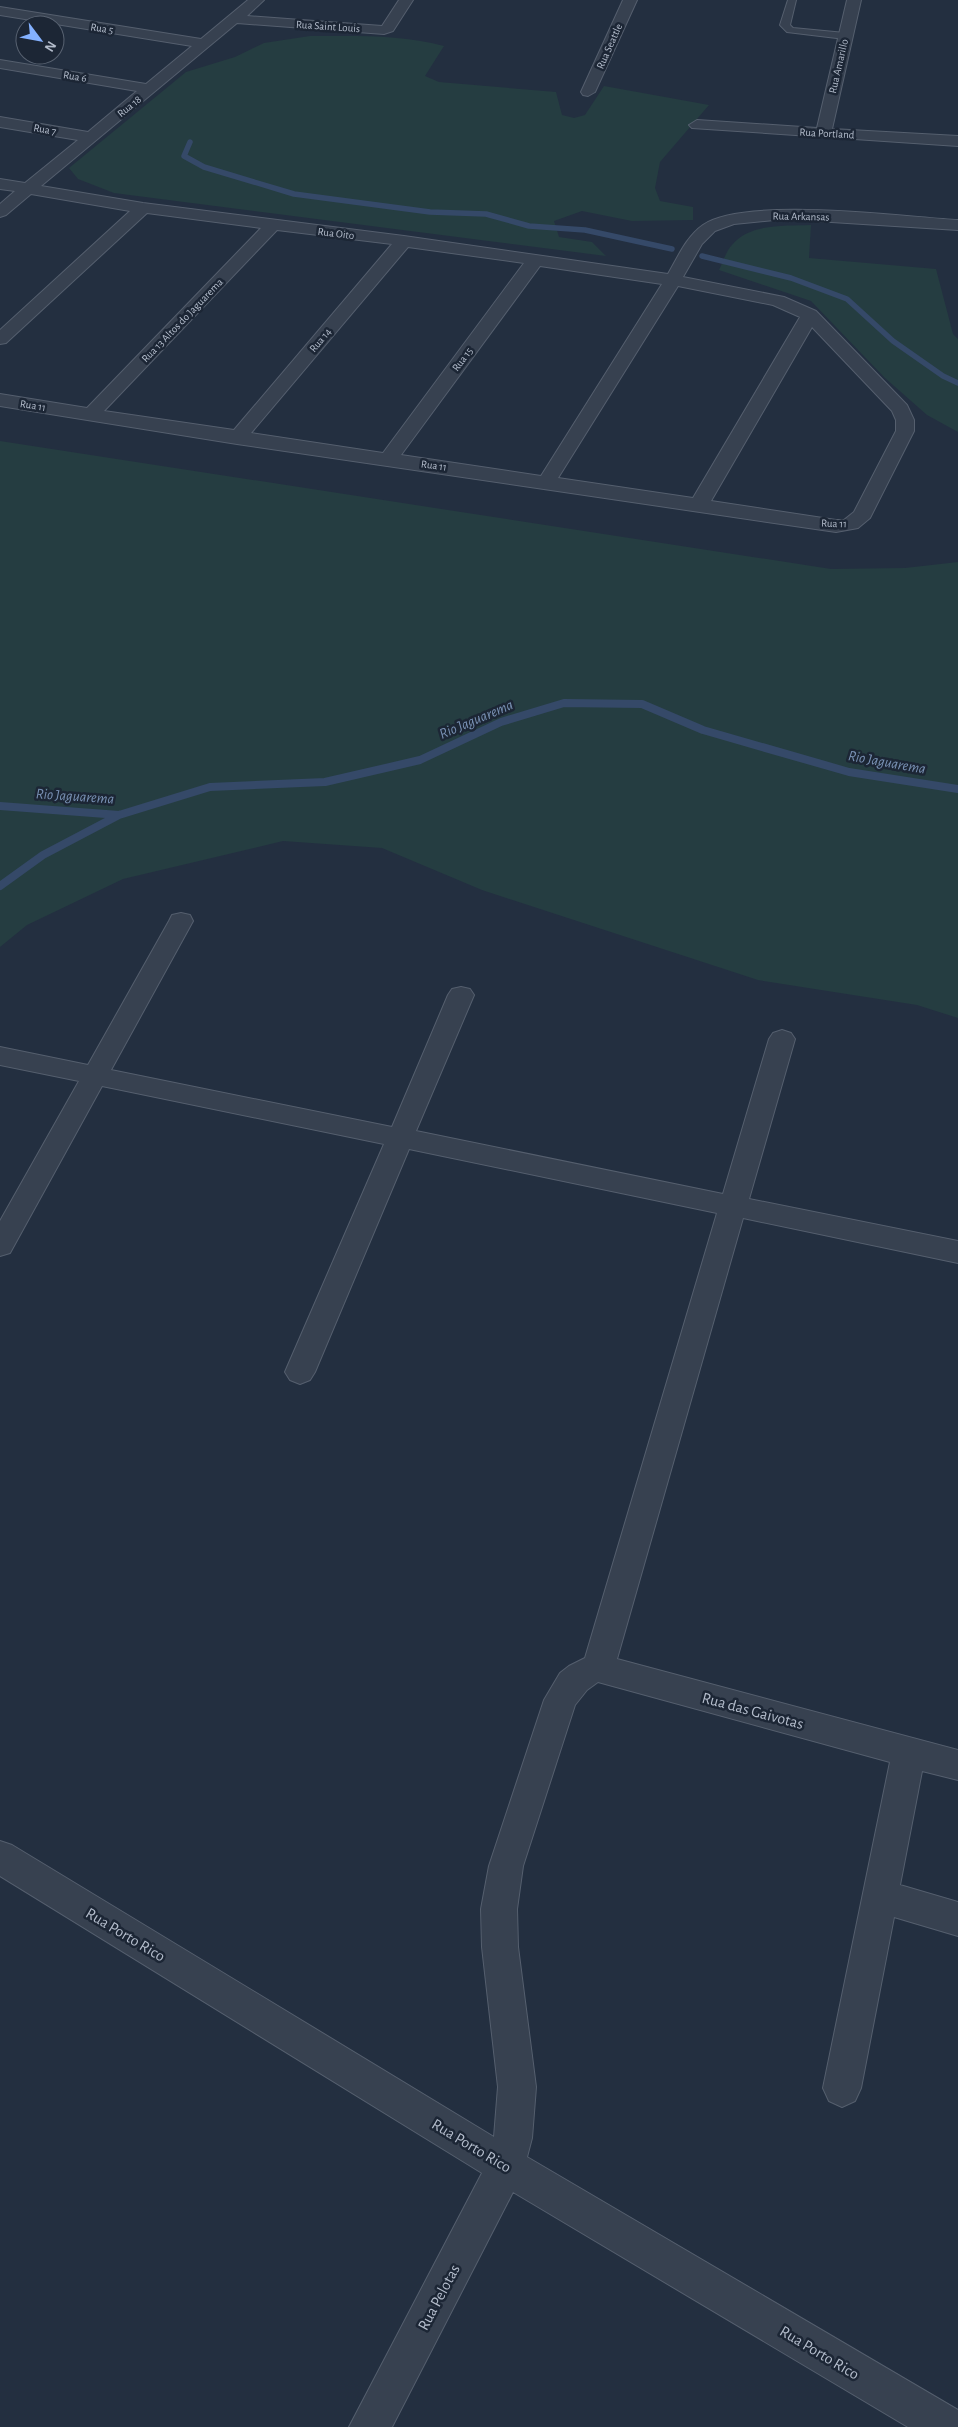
<svg xmlns="http://www.w3.org/2000/svg" width="958" height="2427" font-family="'Alegreya Sans',sans-serif">
  <rect width="100%" height="100%" fill="#232f40"/>
  <path fill="#253d41" d="M 310,36 C 355,36 400,34 444,46 L 425,76 L 439,82 L 556,92 L 562,115 L 574,118 L 585,115 L 604,86 L 709,105 L 660,162 L 655,188 L 660,201 L 693,207 L 693,220 L 632,221 L 582,211 L 554,221 L 559,237 L 592,242 L 606,256 L 114,193 L 78,179 L 69,168 L 186,72 L 235,57 L 264,43 Z
    M 811,225 L 809,258 L 936,269 L 953,334 L 958,339 L 958,432 L 927,415 L 885,378 L 811,301 L 719,270 C 723,262 726,251 732,245 C 749,223 786,226 811,225 Z
    M 0,441 L 831,569 L 905,568 L 958,562 L 958,1018 L 917,1005 L 758,980 L 482,890 L 382,848 L 283,841 L 123,879 L 27,925 L 0,947 Z"/>
  <g fill="none" stroke-linecap="round" stroke-linejoin="round">
    <path stroke="#354968" stroke-width="5.5" d="M 190,142 L 184,156 L 204,167 L 294,194 L 430,212 L 486,214 L 529,226 L 585,230 L 672,249
      M 702,256 L 791,278 L 847,299 L 893,341 L 943,376 L 958,383"/>
    <path stroke="#354968" stroke-width="8" d="M 0,806 L 119,815 L 210,787 L 325,782 L 420,760 L 501,722 L 564,703 L 642,704 L 703,730 L 849,772 L 958,789
      M 0,886 L 43,855 L 119,815"/>
    <defs>
      <path id="lane" d="M 788,0 L 796,0 L 790,25 L 793,28 L 845,33 L 850,36 L 845,39 L 787,32 L 780,25 Z"/>
      <path id="street" d="M 248,0 L 264,0 L 247,16 L 382,26 L 399,0 L 413,0 L 393,31 L 384,34 L 237,23 L 41,186 L 143,203 L 404,236 L 668,274 C 678,257 686,237 703,225 C 744,196 903,217 958,220 L 958,230 L 784,219 L 734,224 L 715,231 L 702,244 L 683,277 L 784,297 L 816,311 L 907,405 L 914,420 L 914,431 L 870,518 L 858,528 L 836,532 L 237,444 L 0,406 L 0,394 L 87,408 L 261,228 L 147,213 L 6,343 L 0,344 L 0,330 L 130,211 L 31,194 L 6,215 L 0,217 L 0,204 L 15,191 L 0,189 L 0,179 L 25,183 L 78,140 L 0,127 L 0,117 L 88,132 L 137,91 L 0,68 L 0,60 L 146,84 L 192,46 L 0,15 L 0,7 L 201,39 ZM 277,230 L 392,244 L 234,430 L 104,411 ZM 408,247 L 524,263 L 383,453 L 251,433 ZM 540,266 L 662,284 L 541,476 L 401,455 ZM 678,286 L 773,305 L 800,317 L 693,498 L 558,478 ZM 812,327 L 892,411 L 896,420 L 896,431 L 854,512 L 844,520 L 836,520 L 711,501 Z
        M 623,0 L 637,0 L 595,92 L 588,96 L 583,95 L 581,92 Z
        M 847,0 L 861,0 L 832,129 L 958,136 L 958,146 L 692,128 L 689,125 L 697,120 L 817,128 Z
        M 181,913 L 190,915 L 193,921 L 111,1070 L 392,1127 L 448,995 L 452,989 L 461,987 L 470,989 L 474,995 L 416,1131 L 723,1194 L 769,1039 L 773,1033 L 782,1030 L 791,1033 L 795,1039 L 749,1199 L 958,1241 L 958,1263 L 743,1218 L 617,1659 L 958,1750 L 958,1780 L 922,1771 L 900,1885 L 958,1902 L 958,1936 L 894,1917 L 861,2088 L 855,2101 L 842,2107 L 829,2101 L 823,2088 L 890,1762 L 598,1682 L 587,1690 L 575,1705 L 523,1866 L 517,1909 L 518,1947 L 536,2087 L 532,2138 L 527,2157 L 958,2410 L 958,2427 L 908,2427 L 513,2192 L 392,2427 L 349,2427 L 482,2173 L 0,1876 L 0,1841 L 12,1845 L 494,2137 L 498,2087 L 482,1947 L 481,1909 L 489,1866 L 544,1700 L 560,1673 L 569,1666 L 585,1658 L 717,1213 L 409,1149 L 315,1372 L 310,1380 L 300,1384 L 290,1380 L 285,1372 L 384,1144 L 102,1086 L 10,1253 L 0,1256 L 0,1221 L 79,1081 L 0,1065 L 0,1047 L 88,1065 L 169,921 L 172,915 Z"/>
    </defs>
    <use href="#lane" stroke="#555f6e" stroke-width="2"/>
    <use href="#street" stroke="#555f6e" stroke-width="2"/>
    <use href="#lane" fill="#374150" fill-rule="evenodd"/>
    <use href="#street" fill="#374150" fill-rule="evenodd"/>
  </g>
  <g text-anchor="middle" stroke-width="5" stroke-linejoin="round" paint-order="stroke">
    <g font-size="11" fill="#b3bccb" stroke="#1c2635">
      <text transform="translate(328 26) rotate(4)" y="4">Rua Saint Louis</text>
      <text transform="translate(102 28) rotate(9)" y="4">Rua 5</text>
      <text transform="translate(609 46) rotate(-66)" y="4">Rua Seattle</text>
      <text transform="translate(838 66) rotate(-77)" y="4">Rua Amarillo</text>
      <text transform="translate(75 76) rotate(9)" y="4">Rua 6</text>
      <text transform="translate(129 106) rotate(-39)" y="4">Rua 18</text>
      <text transform="translate(45 129) rotate(10)" y="4">Rua 7</text>
      <text transform="translate(827 133) rotate(3)" y="4">Rua Portland</text>
      <text transform="translate(801 216) rotate(1)" y="4">Rua Arkansas</text>
      <text transform="translate(336 233) rotate(7)" y="4">Rua Oito</text>
      <text transform="translate(182 320) rotate(-46)" y="4">Rua 13 Altos do Jaguarema</text>
      <text transform="translate(320 340) rotate(-50)" y="4">Rua 14</text>
      <text transform="translate(462 359) rotate(-53)" y="4">Rua 15</text>
      <text transform="translate(33 405) rotate(9)" y="4">Rua 11</text>
      <text transform="translate(434 465) rotate(8)" y="4">Rua 11</text>
      <text transform="translate(834 523) rotate(2)" y="4">Rua 11</text>
    </g>
    <g font-size="15" font-style="italic" fill="#7991b4" stroke="#1c2635">
      <text transform="translate(476 719) rotate(-23)" y="5">Rio Jaguarema</text>
      <text transform="translate(887 762) rotate(10)" y="5">Rio Jaguarema</text>
      <text transform="translate(75 796) rotate(4)" y="5">Rio Jaguarema</text>
    </g>
    <g font-size="16" fill="#b3bccb" stroke="#1c2635">
      <text transform="translate(753 1710) rotate(15)" y="6">Rua das Gaivotas</text>
      <text transform="translate(126 1934) rotate(31)" y="6">Rua Porto Rico</text>
      <text transform="translate(472 2145) rotate(31)" y="6">Rua Porto Rico</text>
      <text transform="translate(438 2297) rotate(-62)" y="6">Rua Pelotas</text>
      <text transform="translate(820 2352) rotate(31)" y="6">Rua Porto Rico</text>
    </g>
  </g>
  <g transform="translate(40 40) rotate(122)"><circle r="24" fill="#1c2635" stroke="#586271"/>
  <path d="M0-4L9 19L0 12L-9 19Z" fill="#84b1ff"/>
  <text y="-8" font-size="14" font-weight="bold" text-anchor="middle" fill="#b3bccb">N</text>
  </g>
</svg>
